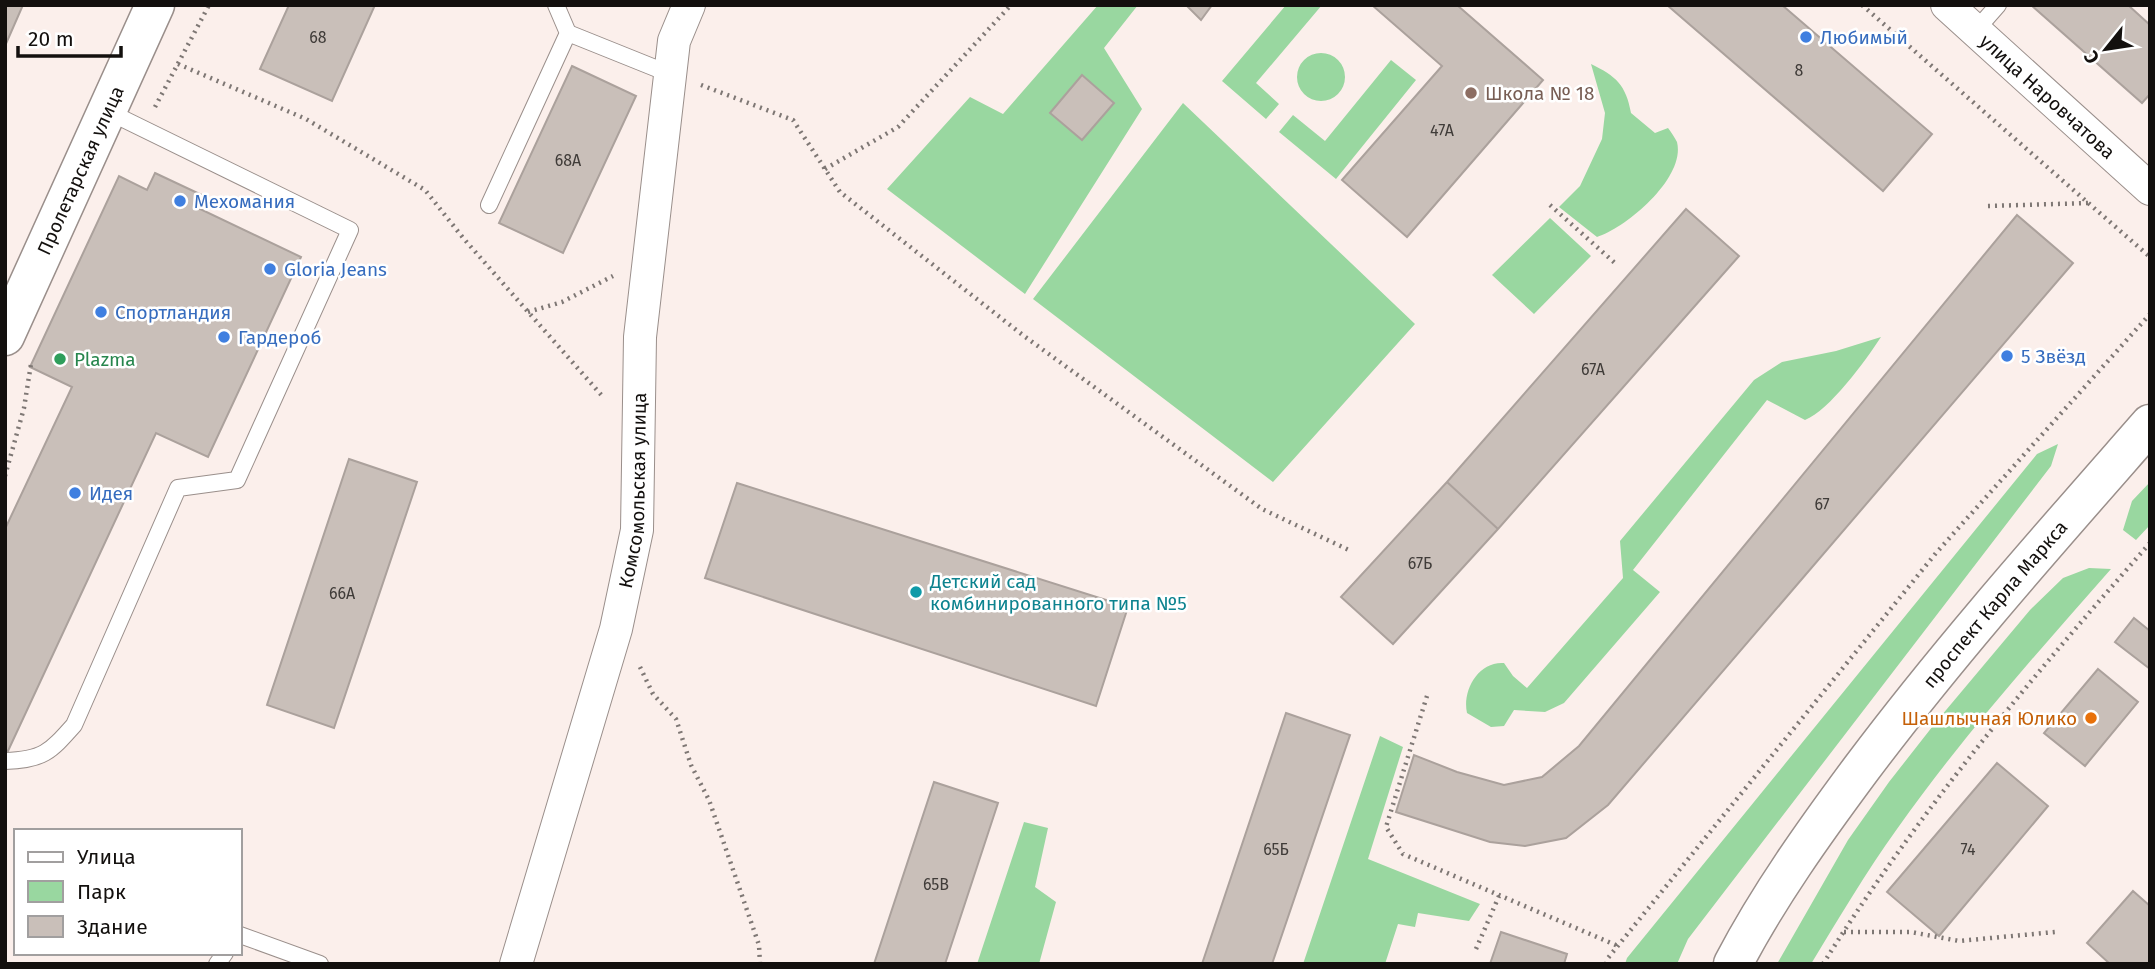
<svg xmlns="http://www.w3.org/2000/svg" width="2155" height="969" font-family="'Fira Sans',sans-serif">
  <rect width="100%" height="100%" fill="#fbefeb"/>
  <path fill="#99d7a0" d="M 1098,5 L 1138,5 L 1104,48 L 1142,109 L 1025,294 L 887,189 L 970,97 L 1003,114 Z
    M 1286,5 L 1322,5 L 1256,83 L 1279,104 L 1266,119 L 1222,81 Z
    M1297 77a24 24 0 1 1 48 0a24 24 0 1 1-48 0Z
    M 1391,60 L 1416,80 L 1336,179 L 1279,132 L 1293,115 L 1325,141 Z
    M 1591,64 C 1616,76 1626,85 1631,113 L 1655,133 L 1668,128 C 1671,132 1675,138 1677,142 C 1686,178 1626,228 1597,237 L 1559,207 L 1580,186 L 1602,139 L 1605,113 Z
    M 1183,103 L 1415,324 L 1273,482 L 1033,299 Z
    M 1550,218 L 1591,256 L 1534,314 L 1492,275 Z
    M 1881,337 C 1866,360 1829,411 1805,420 L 1767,400 L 1633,570 L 1660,592 L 1564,703 L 1545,712 L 1514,710 L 1504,726 L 1491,727 L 1467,713 C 1462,691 1478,661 1504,663 L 1513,676 L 1527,688 L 1623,578 L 1620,541 L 1754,380 L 1782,362 L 1836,351 Z
    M 2058,444 L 2051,466 L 1688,939 L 1677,964 L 1625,964 L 1627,958 L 2037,454 Z
    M 2150,482 L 2150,525 L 2136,540 L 2123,530 L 2132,501 Z
    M 2089,568 L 2111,569 C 2037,653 1962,737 1897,829 C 1866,872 1839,918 1811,964 L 1777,964 L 1848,840 L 1889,782 L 1936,722 L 2030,610 L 2063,578 Z
    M 1380,736 L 1403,747 L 1368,859 L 1480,904 L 1469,921 L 1418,913 L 1415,927 L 1398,924 L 1385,964 L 1303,964 Z
    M 1024,822 L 1048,828 L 1035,887 L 1056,902 L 1039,964 L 977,964 Z"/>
  <path fill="#c9bfb9" stroke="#aba19c" stroke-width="2" d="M 5,5 L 23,5 L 5,46 Z
    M 289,5 L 375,5 L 332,101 L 260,69 Z
    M 1186,5 L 1212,5 L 1201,20 Z
    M 1372,5 L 1457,5 L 1543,80 L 1407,237 L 1342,180 L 1442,66 Z
    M 1667,5 L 1782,5 L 1932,134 L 1883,191 Z
    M 2031,5 L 2128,5 L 2150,25 L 2150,94 L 2142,103 Z
    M 572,66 L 636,96 L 563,253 L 499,223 Z
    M 1082,75 L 1114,103 L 1082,140 L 1050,113 Z
    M 155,173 L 204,196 L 198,208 L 301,257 L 208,457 L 156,433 L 8,751 L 5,750 L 5,529 L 72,387 L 30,367 L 119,176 L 147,190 Z
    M 1686,209 L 1739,256 L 1498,529 L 1447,482 Z
    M 2017,215 L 2073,263 L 1608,805 L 1566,838 L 1525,846 L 1490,842 L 1396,812 L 1414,755 L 1457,772 L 1504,785 L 1542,777 L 1579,746 Z
    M 349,459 L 417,482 L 334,728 L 267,705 Z
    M 1447,482 L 1498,529 L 1393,644 L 1341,597 Z
    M 737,483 L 1128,607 L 1096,706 L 705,578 Z
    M 2134,618 L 2150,631 L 2150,669 L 2115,642 Z
    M 2098,669 L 2138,702 L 2085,766 L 2044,733 Z
    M 1286,713 L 1350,735 L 1272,964 L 1202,964 Z
    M 1997,763 L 2048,806 L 1939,936 L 1887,892 Z
    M 934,782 L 998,803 L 945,964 L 874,964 Z
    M 2133,891 L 2150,906 L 2150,964 L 2110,964 L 2087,943 Z
    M 1501,932 L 1567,954 L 1564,964 L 1490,964 Z"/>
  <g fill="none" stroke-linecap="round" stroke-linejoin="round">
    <defs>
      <path id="lane" d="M 556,5 L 568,33
        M 1976,30 L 1998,5
        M 489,205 L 568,33 L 670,74
        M 5,761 C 43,760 50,752 74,725 L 178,488 L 237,480 L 350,230 L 107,111
        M 240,935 L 320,964
        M 217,964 L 225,953"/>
      <g id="street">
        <path id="s1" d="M 1947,5 L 2150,189"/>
        <path id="s2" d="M 516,964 L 616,629 L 637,530 L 640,337 L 674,41 L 689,5"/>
      </g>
      <g id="secondary">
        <path id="s3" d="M 5,336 L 155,5"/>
        <path id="s4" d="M 1733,964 C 1769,895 1815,831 1861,769 C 1951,649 2051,537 2150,424"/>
      </g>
    </defs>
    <use href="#lane" stroke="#9a8f8b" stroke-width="18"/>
    <use href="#street" stroke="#9a8f8b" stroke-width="34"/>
    <use href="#secondary" stroke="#9a8f8b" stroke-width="41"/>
    <path stroke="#7e7774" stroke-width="4.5" stroke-dasharray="2 5" stroke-linecap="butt" d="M 1862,5 L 2150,257
      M 178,64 L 306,119 L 425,190 L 464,239 L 604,398
      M 701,85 L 793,120 L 840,192 L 1024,336 L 1262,509 L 1351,551
      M 155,107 L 209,5
      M 825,169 L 898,127 L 1011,5
      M 1550,205 L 1616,264
      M 1988,206 L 2089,203
      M 528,312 L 562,302 L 613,276
      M 5,476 L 24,408 L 31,364
      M 640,667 L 653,694 L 676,719 L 691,765 L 709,800 L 759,945 L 760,964
      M 1427,696 L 1386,827 L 1403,854 L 1618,946
      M 1844,932 L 1911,932 L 1959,941 L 2055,932
      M 1476,949 L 1499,896
      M 1606,964 L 1608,958 L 1936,553 L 2150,314
      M 1823,964 C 1918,812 2032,677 2150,543"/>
    <use href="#lane" stroke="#fff" stroke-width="16"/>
    <use href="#street" stroke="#fff" stroke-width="32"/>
    <use href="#secondary" stroke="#fff" stroke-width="38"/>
  </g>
  <g fill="#3f7fe0" stroke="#fff" stroke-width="2.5">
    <circle cx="1806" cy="37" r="7"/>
    <circle cx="180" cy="201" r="7"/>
    <circle cx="270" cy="269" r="7"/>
    <circle cx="101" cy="312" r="7"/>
    <circle cx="224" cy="337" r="7"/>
    <circle cx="2007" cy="356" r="7"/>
    <circle cx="75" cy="493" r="7"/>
  </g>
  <circle fill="#8d6e63" stroke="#fff" stroke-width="2.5" cx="1471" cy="93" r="7"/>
  <circle fill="#2e9e5b" stroke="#fff" stroke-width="2.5" cx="60" cy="359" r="7"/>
  <circle fill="#0f9aa8" stroke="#fff" stroke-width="2.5" cx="916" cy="592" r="7"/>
  <circle fill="#e8710a" stroke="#fff" stroke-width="2.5" cx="2091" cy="718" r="7"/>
  <g text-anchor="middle" stroke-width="5" stroke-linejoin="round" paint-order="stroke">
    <g font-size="16" fill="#403c39">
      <text x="318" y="43">68</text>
      <text x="1799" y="76">8</text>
      <text x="1442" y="136">47А</text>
      <text x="568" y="166">68А</text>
      <text x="1593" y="375">67А</text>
      <text x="1822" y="510">67</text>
      <text x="1420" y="569">67Б</text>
      <text x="342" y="599">66А</text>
      <text x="1276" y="855">65Б</text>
      <text x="1968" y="855">74</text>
      <text x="936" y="890">65В</text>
    </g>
    <g font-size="19" fill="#366cbe" stroke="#fff" text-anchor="start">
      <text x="1820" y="44">Любимый</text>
      <text x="194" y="208">Мехомания</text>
      <text x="284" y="276">Gloria Jeans</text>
      <text x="115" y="319">Спортландия</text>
      <text x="238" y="344">Гардероб</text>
      <text x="2021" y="363">5 Звёзд</text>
      <text x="89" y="500">Идея</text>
    </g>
    <g font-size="19" fill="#785e54" stroke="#fff" text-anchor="start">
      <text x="1485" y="100">Школа № 18</text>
    </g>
    <g font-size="19" fill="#13100e" stroke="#fff">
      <text dy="7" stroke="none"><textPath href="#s1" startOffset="136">улица Наровчатова</textPath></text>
      <text dy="7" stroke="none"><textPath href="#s3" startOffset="182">Пролетарская улица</textPath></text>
      <text dy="7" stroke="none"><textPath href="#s2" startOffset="490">Комсомольская улица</textPath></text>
      <text dy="7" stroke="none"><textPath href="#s4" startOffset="446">проспект Карла Маркса</textPath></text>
    </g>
    <g font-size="19" fill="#27864d" stroke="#fff" text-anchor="start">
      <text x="74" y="366">Plazma</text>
    </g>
    <g font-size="19" fill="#0d838f" stroke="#fff" text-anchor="start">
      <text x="930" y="588">Детский сад<tspan x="930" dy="22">комбинированного типа №5</tspan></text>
    </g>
    <g font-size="19" fill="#c56008" stroke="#fff" text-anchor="end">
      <text x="2077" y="725">Шашлычная Юлико</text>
    </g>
  </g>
  <rect width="2155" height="969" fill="none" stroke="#13100e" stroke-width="14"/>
  <rect x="14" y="829" width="228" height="126" fill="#ffffff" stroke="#a19f9f" stroke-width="2"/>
  <rect x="28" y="852" width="35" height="10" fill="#ffffff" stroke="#a19f9f" stroke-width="2"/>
  <text x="77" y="864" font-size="21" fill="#13100e">Улица</text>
  <rect x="28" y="881" width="35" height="21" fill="#99d7a0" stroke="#a19f9f" stroke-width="2"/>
  <text x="77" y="899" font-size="21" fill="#13100e">Парк</text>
  <rect x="28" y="916" width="35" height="21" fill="#c9bfb9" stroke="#a19f9f" stroke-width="2"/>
  <text x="77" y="934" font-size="21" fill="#13100e">Здание</text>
  <g transform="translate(2106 49) rotate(240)" stroke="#ffffff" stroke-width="5" paint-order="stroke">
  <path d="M0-5L12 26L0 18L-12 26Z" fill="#13100e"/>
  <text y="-10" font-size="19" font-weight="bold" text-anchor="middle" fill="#13100e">С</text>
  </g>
  <path d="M18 46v10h103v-10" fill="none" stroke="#13100e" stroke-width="3.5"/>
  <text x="28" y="46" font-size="21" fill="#13100e" stroke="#ffffff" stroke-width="5" paint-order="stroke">20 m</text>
</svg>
